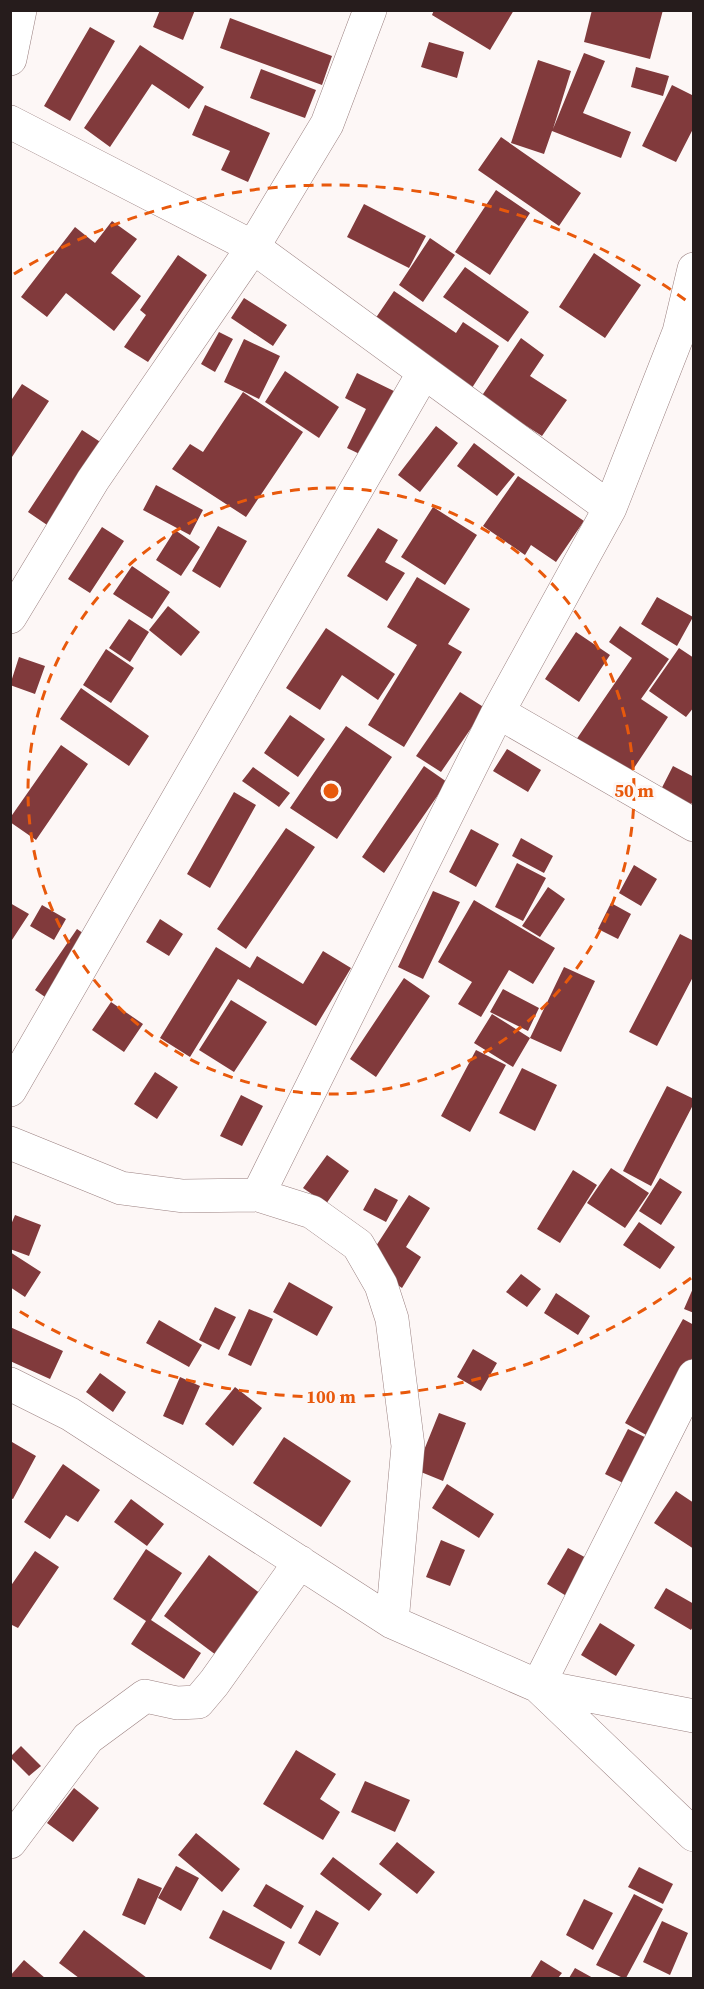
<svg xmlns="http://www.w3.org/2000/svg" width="704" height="1989" font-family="'Source Serif 4',serif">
  <rect width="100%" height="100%" fill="#fdf7f6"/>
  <path fill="#813a3c" d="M 160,10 L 195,10 L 183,40 L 153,27 Z
    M 434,10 L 514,10 L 490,50 L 432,15 Z
    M 592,10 L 663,10 L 650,59 L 584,42 Z
    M 230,18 L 332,56 L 322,85 L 220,48 Z
    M 90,27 L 115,41 L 70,121 L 44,106 Z
    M 429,42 L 464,52 L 457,78 L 421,67 Z
    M 140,45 L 204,87 L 189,109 L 152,84 L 110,147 L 84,128 Z
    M 584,53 L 605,61 L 583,113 L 631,132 L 621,158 L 552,131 L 544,154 L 511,143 L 538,60 L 571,71 L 553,129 Z
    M 636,67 L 669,76 L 663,96 L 631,87 Z
    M 261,69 L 316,90 L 305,118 L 250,98 Z
    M 672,85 L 694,96 L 694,127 L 676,162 L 642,146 Z
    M 205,105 L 270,133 L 248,182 L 221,170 L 230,151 L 192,135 Z
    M 501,137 L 581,193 L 559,226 L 478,170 Z
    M 496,190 L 530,213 L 490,275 L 455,252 Z
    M 364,204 L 426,236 L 409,268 L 347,237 Z
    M 112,221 L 137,239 L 111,273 L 141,296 L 114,331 L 66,293 L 47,317 L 21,297 L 75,227 L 95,243 Z
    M 430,238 L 455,255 L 423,302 L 399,285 Z
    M 594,253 L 641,285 L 605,338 L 559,307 Z
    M 178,255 L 207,275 L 148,362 L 124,347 L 146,315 L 140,310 Z
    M 465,267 L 529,312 L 508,342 L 443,297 Z
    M 394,291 L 456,333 L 463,322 L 499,346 L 470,391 L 371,325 Z
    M 244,298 L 287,325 L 273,346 L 231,318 Z
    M 219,332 L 233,339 L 215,372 L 201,364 Z
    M 521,338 L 544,355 L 530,376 L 567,400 L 542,436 L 481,397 Z
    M 244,339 L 280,356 L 259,399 L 224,382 Z
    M 285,371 L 339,407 L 319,438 L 265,402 Z
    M 357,373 L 400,394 L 368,458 L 347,448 L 366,409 L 345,398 Z
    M 22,384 L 49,401 L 10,460 L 10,402 Z
    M 243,392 L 303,432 L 246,517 L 172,469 L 190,444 L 203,452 Z
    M 436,426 L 458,443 L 420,492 L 398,475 Z
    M 82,430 L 108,447 L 53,529 L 28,512 Z
    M 474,443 L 515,474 L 497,496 L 457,466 Z
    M 518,476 L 584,521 L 556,562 L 531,545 L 525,555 L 483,526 Z
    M 156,485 L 203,510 L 190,535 L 143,510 Z
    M 433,507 L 477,535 L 445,585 L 401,557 Z
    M 218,526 L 247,541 L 220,588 L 192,571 Z
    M 102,527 L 124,541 L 90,593 L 68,579 Z
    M 378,528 L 398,540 L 385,562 L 405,573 L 387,601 L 347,576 Z
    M 175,530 L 200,547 L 181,576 L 156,560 Z
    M 132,566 L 170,592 L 152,619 L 113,594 Z
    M 417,577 L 470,609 L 448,644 L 462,652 L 404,747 L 368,725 L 417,645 L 387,627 Z
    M 657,597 L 693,617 L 677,646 L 641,624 Z
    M 168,606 L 200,632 L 181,656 L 149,630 Z
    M 129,619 L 149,632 L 130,662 L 109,648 Z
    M 620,626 L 669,659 L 641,699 L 668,717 L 616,795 L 563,759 L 632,658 L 609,642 Z
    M 326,628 L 395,674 L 378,700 L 342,675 L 320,710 L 286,688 Z
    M 576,632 L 610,655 L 579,702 L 545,679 Z
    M 679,648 L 694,658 L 694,707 L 686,717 L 649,691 Z
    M 106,649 L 134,668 L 111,703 L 83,685 Z
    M 19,657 L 45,666 L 35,694 L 10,685 Z
    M 81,688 L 149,736 L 129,766 L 60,719 Z
    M 460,692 L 485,708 L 441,772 L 416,756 Z
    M 290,715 L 325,739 L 298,777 L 264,753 Z
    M 346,726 L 392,757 L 337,839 L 290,808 Z
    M 61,745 L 88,764 L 36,840 L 10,822 L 10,818 Z
    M 507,749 L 541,770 L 528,792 L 493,771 Z
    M 424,766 L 447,782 L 384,873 L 362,857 Z
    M 673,766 L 694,777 L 694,799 L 678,828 L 649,813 Z
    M 253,767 L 290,793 L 279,807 L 242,781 Z
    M 234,792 L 256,805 L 210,888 L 187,874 Z
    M 286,828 L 315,847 L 246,949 L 217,929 Z
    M 471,829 L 499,844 L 476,887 L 449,872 Z
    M 521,838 L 553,856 L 544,873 L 512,856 Z
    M 517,863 L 546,878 L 523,921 L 495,907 Z
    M 634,865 L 657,879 L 641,906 L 619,893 Z
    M 548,887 L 565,899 L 540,937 L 522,926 Z
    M 433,891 L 460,902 L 423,979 L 398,967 Z
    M 474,900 L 555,948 L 533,984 L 509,970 L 481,1017 L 458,1004 L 472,982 L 438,962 Z
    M 10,903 L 29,914 L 10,943 Z
    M 611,903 L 631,914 L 618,939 L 598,929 Z
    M 42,905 L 66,919 L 54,940 L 30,926 Z
    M 160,919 L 183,934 L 169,956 L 146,942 Z
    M 77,929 L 99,944 L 58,1006 L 35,990 Z
    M 680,934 L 694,941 L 694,975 L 657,1046 L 629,1032 Z
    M 216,947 L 250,968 L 257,956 L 303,984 L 323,951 L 351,968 L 316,1026 L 238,979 L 190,1057 L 160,1038 Z
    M 564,967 L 595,981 L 561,1052 L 530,1038 Z
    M 404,978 L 430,996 L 376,1077 L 350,1059 Z
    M 503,989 L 539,1008 L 528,1031 L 490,1012 Z
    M 231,1000 L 267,1022 L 234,1072 L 199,1050 Z
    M 111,1002 L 143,1024 L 124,1052 L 92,1030 Z
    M 492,1014 L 530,1038 L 513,1067 L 474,1043 Z
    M 476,1050 L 506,1065 L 470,1132 L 441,1116 Z
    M 522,1068 L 557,1085 L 535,1131 L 499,1113 Z
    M 155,1072 L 178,1087 L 157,1119 L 134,1104 Z
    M 667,1086 L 694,1099 L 694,1103 L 651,1186 L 623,1171 Z
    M 241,1095 L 263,1106 L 242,1146 L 220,1136 Z
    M 327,1155 L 349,1171 L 326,1204 L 303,1188 Z
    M 611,1168 L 649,1193 L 625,1228 L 587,1203 Z
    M 573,1170 L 597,1185 L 560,1243 L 537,1229 Z
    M 660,1178 L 682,1192 L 661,1225 L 639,1211 Z
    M 375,1188 L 398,1200 L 386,1222 L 363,1210 Z
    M 409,1195 L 430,1208 L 406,1247 L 421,1257 L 402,1288 L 365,1263 Z
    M 15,1215 L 41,1225 L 29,1256 L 10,1249 L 10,1227 Z
    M 639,1222 L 675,1247 L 660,1269 L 623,1245 Z
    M 10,1252 L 41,1272 L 25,1297 L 10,1287 Z
    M 521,1274 L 541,1289 L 527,1307 L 506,1292 Z
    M 289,1282 L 333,1307 L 317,1336 L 273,1312 Z
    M 694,1286 L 694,1313 L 684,1309 Z
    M 556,1293 L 590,1316 L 578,1335 L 544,1313 Z
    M 215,1307 L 236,1317 L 219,1350 L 199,1340 Z
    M 249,1309 L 273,1319 L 251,1366 L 228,1355 Z
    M 683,1319 L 694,1325 L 694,1355 L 648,1436 L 625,1423 Z
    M 159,1320 L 202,1345 L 189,1367 L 146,1343 Z
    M 10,1327 L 63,1351 L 50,1379 L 10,1361 Z
    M 473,1349 L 497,1363 L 481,1391 L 457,1377 Z
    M 100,1373 L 126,1392 L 113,1412 L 86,1392 Z
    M 180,1377 L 200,1386 L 183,1425 L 163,1416 Z
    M 235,1387 L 262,1408 L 233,1446 L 205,1424 Z
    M 439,1413 L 466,1423 L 443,1481 L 416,1470 Z
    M 628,1429 L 655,1442 L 631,1487 L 605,1474 Z
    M 284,1437 L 351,1481 L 321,1527 L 253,1483 Z
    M 12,1442 L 36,1456 L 13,1499 L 10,1498 Z
    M 63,1464 L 100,1490 L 78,1522 L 66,1515 L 50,1539 L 24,1522 Z
    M 447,1484 L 494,1514 L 479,1538 L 432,1508 Z
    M 676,1491 L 694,1503 L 694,1549 L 654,1523 Z
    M 131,1499 L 164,1524 L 147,1546 L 114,1522 Z
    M 441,1540 L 465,1550 L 450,1586 L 426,1577 Z
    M 568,1548 L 590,1560 L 568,1597 L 547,1584 Z
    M 146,1549 L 182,1573 L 151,1620 L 201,1653 L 184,1679 L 131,1644 L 146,1621 L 113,1599 Z
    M 35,1551 L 59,1567 L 18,1628 L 10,1624 L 10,1587 Z
    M 209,1555 L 261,1594 L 216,1655 L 164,1616 Z
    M 666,1588 L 694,1604 L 694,1625 L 691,1630 L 654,1608 Z
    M 600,1623 L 635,1645 L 616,1676 L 581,1655 Z
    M 21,1746 L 41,1766 L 29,1776 L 10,1757 Z
    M 296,1750 L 336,1774 L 320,1799 L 340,1812 L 323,1840 L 263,1804 Z
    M 365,1781 L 410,1800 L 395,1832 L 351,1812 Z
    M 74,1788 L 99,1808 L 73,1842 L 47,1823 Z
    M 196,1833 L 240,1869 L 222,1892 L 178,1855 Z
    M 397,1842 L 435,1872 L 417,1894 L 379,1864 Z
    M 333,1857 L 382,1894 L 369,1911 L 320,1874 Z
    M 176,1866 L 199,1878 L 181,1911 L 158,1898 Z
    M 639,1867 L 673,1884 L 663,1904 L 628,1887 Z
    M 138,1878 L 162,1888 L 145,1925 L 122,1915 Z
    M 266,1884 L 304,1906 L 291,1929 L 253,1906 Z
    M 634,1894 L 663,1909 L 626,1978 L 623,1978 L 596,1965 Z
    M 584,1899 L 613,1913 L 593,1950 L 566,1935 Z
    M 223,1910 L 285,1942 L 271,1970 L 209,1938 Z
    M 316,1910 L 339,1923 L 320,1956 L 298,1943 Z
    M 662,1921 L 688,1933 L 670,1975 L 643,1962 Z
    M 84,1930 L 147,1978 L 79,1978 L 59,1963 Z
    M 24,1960 L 45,1978 L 10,1978 L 10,1976 Z
    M 541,1960 L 562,1973 L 558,1978 L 530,1978 Z
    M 575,1968 L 593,1978 L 569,1978 Z"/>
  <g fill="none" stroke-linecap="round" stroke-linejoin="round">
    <defs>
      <path id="street" d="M 10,59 L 20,10
        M 10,122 L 253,247 L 610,508 L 498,712 L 694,825
        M 610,508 L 679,332 L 694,269
        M 10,617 L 93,480 L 253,247 L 327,124 L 370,10
        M 10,1090 L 424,372
        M 10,1143 L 121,1188 L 183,1196 L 258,1195 L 312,1212 L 358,1245 L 381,1285 L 392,1319 L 408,1446 L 392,1622
        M 258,1195 L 498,712
        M 694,1376 L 538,1686 L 694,1835
        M 10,1384 L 70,1414 L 392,1622 L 538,1686 L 694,1716
        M 10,1842 L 88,1738 L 145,1696 L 177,1703 L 198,1702 L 214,1683 L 300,1562"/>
    </defs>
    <use href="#street" stroke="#9b8181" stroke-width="34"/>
    <use href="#street" stroke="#fff" stroke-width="33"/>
  </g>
  <g fill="none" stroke="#e8590c" stroke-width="3" stroke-dasharray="10 8">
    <circle cx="331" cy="791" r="303"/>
    <path d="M691 1278A606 606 0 0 1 14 1308M14 274A606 606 0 0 1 691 304"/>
  </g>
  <circle cx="331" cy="791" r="9" fill="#e8590c" stroke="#fdf7f6" stroke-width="3"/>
  <g font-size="18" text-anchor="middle" font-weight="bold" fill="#e8590c" stroke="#fdf7f6" stroke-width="6" stroke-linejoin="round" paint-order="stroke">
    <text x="634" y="797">50 m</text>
    <text x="331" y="1403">100 m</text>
  </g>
  <rect width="704" height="1989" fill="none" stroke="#261c1c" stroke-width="24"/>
</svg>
